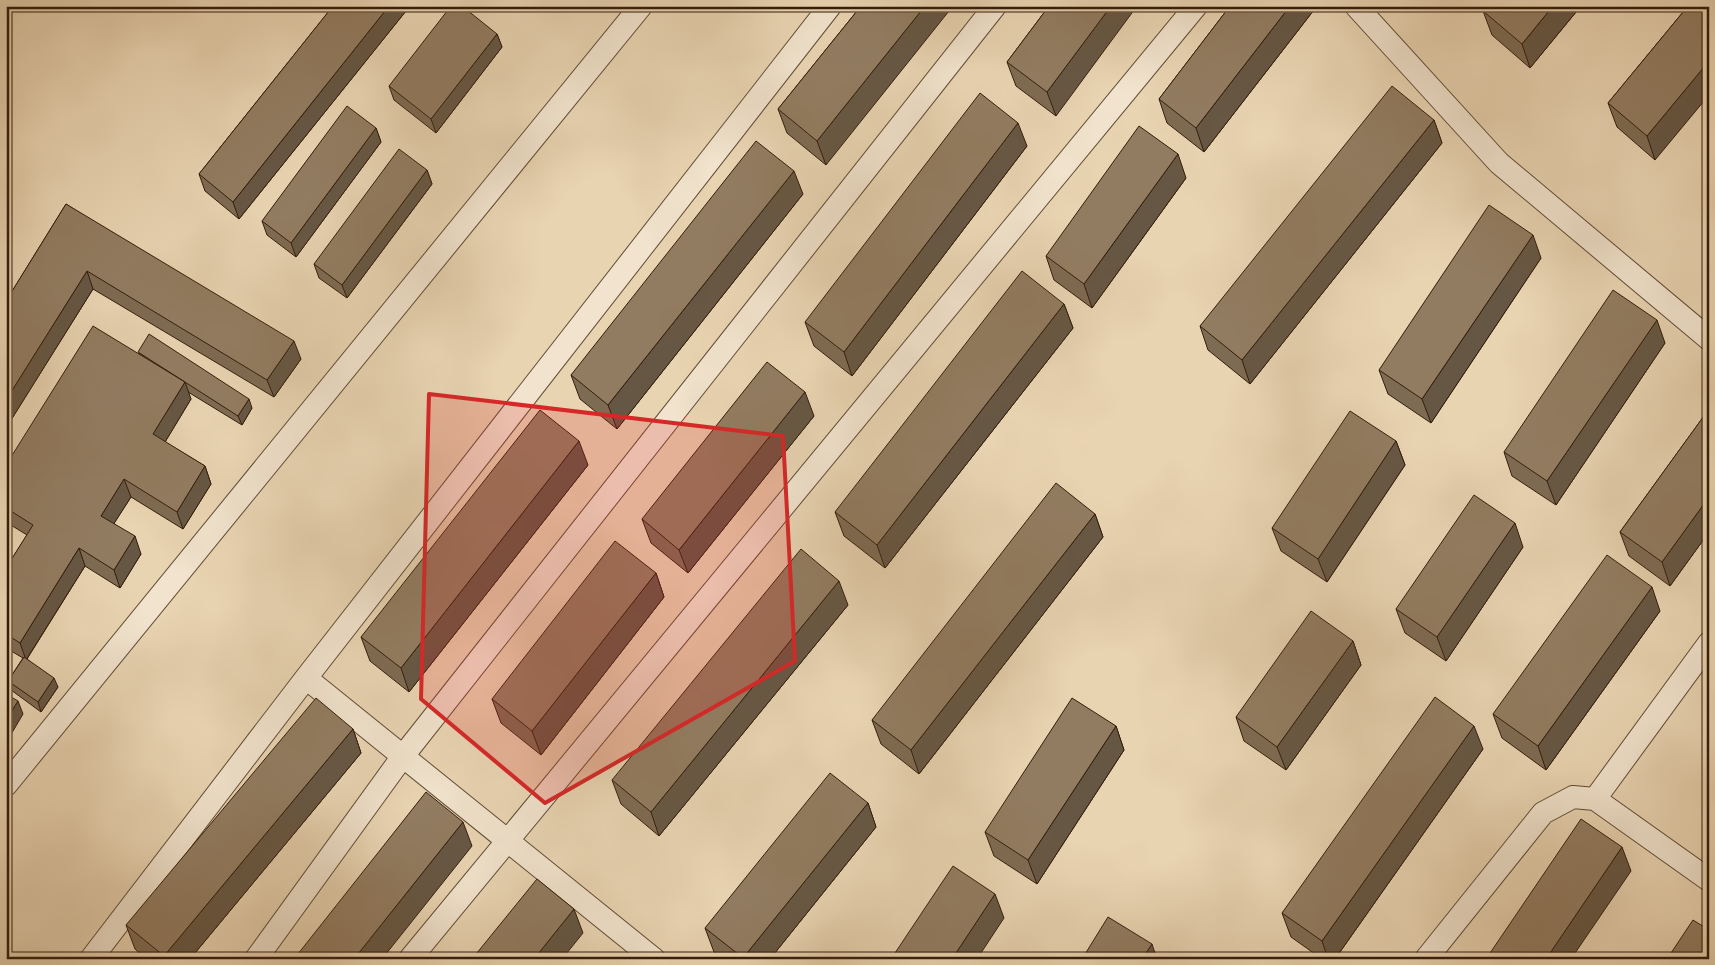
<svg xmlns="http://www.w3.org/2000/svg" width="1715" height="965" font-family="'IM FELL French Canon',serif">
  <rect width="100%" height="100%" fill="#e9d4b2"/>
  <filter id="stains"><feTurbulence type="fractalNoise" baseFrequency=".004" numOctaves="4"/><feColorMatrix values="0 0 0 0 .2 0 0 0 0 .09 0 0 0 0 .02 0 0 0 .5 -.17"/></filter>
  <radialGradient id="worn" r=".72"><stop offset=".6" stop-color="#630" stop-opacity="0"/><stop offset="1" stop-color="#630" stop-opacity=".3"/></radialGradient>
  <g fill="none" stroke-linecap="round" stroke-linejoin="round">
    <defs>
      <path id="minor" d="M 1356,6 L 1499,163 L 1709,339
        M 306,678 L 654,959
        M 6,785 L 641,6
        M 1595,799 L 1709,643
        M 91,959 L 306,678 L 830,6
        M 256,959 L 403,756 L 995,6
        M 410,959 L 1196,6
        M 1426,959 L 1543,813 L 1573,797 L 1595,799 L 1709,880"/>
    </defs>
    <use href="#minor" stroke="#614b34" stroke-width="24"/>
    <use href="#minor" stroke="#f1e3cd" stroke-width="22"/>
  </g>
  <path fill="#7e6b53" stroke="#341d0a" d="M 333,6 L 410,6 L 239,219 L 205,191 L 199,174 Z
    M 464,6 L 474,6 L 470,12 Z
    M 861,6 L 826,165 L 787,133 L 778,109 Z
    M 1049,6 L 1056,116 L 1016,86 L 1007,62 Z
    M 1230,6 L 1317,6 L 1204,152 L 1167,123 L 1159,99 Z
    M 1487,6 L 1581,6 L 1530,68 L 1492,35 L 1483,11 Z
    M 1688,6 L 1655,160 L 1617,127 L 1608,103 Z
    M 497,34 L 502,47 L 436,133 L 394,100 L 389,86 Z
    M 1434,120 L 1442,143 L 1250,384 L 1208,350 L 1200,326 Z
    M 376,128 L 381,142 L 296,257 L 267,235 L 262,221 Z
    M 1027,146 L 852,376 L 814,346 L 805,322 Z
    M 427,170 L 432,184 L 347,298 L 319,278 L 314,264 Z
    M 1186,178 L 1092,308 L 1054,280 L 1046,256 Z
    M 803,194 L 617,429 L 580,399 L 571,375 Z
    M 66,204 L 301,359 L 274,397 L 93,289 L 6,428 L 6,301 Z
    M 1541,258 L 1431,423 L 1388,394 L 1379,370 Z
    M 1064,304 L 1073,328 L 885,568 L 844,536 L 835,512 Z
    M 1665,343 L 1556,505 L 1512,476 L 1504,452 Z
    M 138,353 L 252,408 L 242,425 L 188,392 L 191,399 L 165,442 L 205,466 L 211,484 L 183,529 L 131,497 L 114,523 L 141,554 L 120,588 L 85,566 L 27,659 L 58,687 L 41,712 L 11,690 L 8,681 L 23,658 L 6,648 L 6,568 L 27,535 L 6,522 L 6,465 Z
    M 1709,409 L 1709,532 L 1670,586 L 1629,556 L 1620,532 Z
    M 814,416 L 688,573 L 651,543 L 642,519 Z
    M 1396,441 L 1405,465 L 1327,582 L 1281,551 L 1272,528 Z
    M 588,465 L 409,692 L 370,661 L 361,637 Z
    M 1095,514 L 1103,537 L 919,774 L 881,744 L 872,720 Z
    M 1523,547 L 1446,661 L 1405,633 L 1396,609 Z
    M 656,573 L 664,597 L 541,755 L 501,723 L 492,699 Z
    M 848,605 L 659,836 L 621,804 L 612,780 Z
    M 1660,611 L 1546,770 L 1502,738 L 1493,714 Z
    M 1353,641 L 1361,665 L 1286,770 L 1244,741 L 1236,717 Z
    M 1116,726 L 1124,750 L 1037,884 L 994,856 L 985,832 Z
    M 353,729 L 361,753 L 190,959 L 146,959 L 135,949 L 126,925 Z
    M 1483,749 L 1335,959 L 1322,959 L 1291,937 L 1282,913 Z
    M 868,803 L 876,827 L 770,959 L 723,959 L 714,952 L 705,928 Z"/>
  <path fill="#665744" stroke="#341d0a" d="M 389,6 L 410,6 L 239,219 L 233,202 Z
    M 468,6 L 474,6 L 470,12 Z
    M 925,6 L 953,6 L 826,165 L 817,141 Z
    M 1111,6 L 1137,6 L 1056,116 L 1047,92 Z
    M 1290,6 L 1317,6 L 1204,152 L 1196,128 Z
    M 1553,6 L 1581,6 L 1530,68 L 1522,44 Z
    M 497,34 L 502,47 L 436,133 L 431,119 Z
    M 1709,61 L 1709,95 L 1655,160 L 1647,136 Z
    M 1434,120 L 1442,143 L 1250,384 L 1242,360 Z
    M 1018,123 L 1027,146 L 852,376 L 844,352 Z
    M 376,128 L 381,142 L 296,257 L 291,243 Z
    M 1178,154 L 1186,178 L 1092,308 L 1084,284 Z
    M 427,170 L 432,184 L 347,298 L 342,285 Z
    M 794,171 L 803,194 L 617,429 L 608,405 Z
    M 1533,235 L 1541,258 L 1431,423 L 1422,399 Z
    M 87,271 L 93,289 L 6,428 L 6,400 Z
    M 1064,304 L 1073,328 L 885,568 L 877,545 Z
    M 1657,320 L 1665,343 L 1556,505 L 1547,481 Z
    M 294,341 L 301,359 L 274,397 L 267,380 Z
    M 185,382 L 191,399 L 159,452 L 153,434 Z
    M 805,392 L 814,416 L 688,573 L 679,550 Z
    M 249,399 L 252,408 L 242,425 L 238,416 Z
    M 579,441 L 588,465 L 409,692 L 401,668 Z
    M 1396,441 L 1405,465 L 1327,582 L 1318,559 Z
    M 205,466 L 211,484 L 183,529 L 177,512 Z
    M 124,479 L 131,497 L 108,533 L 101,516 Z
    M 1709,497 L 1709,532 L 1670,586 L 1662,562 Z
    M 1095,514 L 1103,537 L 919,774 L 911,750 Z
    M 1515,523 L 1523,547 L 1446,661 L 1437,637 Z
    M 135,536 L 141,554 L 120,588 L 114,570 Z
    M 79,548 L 85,566 L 26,660 L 20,643 Z
    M 656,573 L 664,597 L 541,755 L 532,731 Z
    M 839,581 L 848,605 L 659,836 L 651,812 Z
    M 1652,587 L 1660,611 L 1546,770 L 1538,746 Z
    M 1353,641 L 1361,665 L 1286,770 L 1277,747 Z
    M 54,678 L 58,687 L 41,712 L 38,702 Z
    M 18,701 L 23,714 L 6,743 L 6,720 Z
    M 1116,726 L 1124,750 L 1037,884 L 1028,860 Z
    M 1474,726 L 1483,749 L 1335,959 L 1328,959 L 1322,941 Z
    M 353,729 L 361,753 L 190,959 L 164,959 L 164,956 Z
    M 868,803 L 876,827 L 770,959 L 744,959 L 743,958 Z
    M 463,822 L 472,846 L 382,959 L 354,959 Z
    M 1622,847 L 1631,871 L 1571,959 L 1546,959 Z
    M 995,894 L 1004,918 L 977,959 L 952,959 Z
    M 574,909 L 583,933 L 562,959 L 534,959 Z
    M 1152,944 L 1157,959 L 1142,959 Z"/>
  <path fill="#927c61" stroke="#341d0a" d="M 333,6 L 389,6 L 233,202 L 199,174 Z
    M 451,6 L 462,6 L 497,34 L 431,119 L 389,86 Z
    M 861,6 L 925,6 L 817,141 L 778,109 Z
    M 1049,6 L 1111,6 L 1047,92 L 1007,62 Z
    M 1230,6 L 1290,6 L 1196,128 L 1159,99 Z
    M 1487,6 L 1553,6 L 1522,44 L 1483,11 Z
    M 1688,6 L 1709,6 L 1709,61 L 1647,136 L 1608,103 Z
    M 1392,86 L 1434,120 L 1242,360 L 1200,326 Z
    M 980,93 L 1018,123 L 844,352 L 805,322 Z
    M 347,106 L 376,128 L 291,243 L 262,221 Z
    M 1139,126 L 1178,154 L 1084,284 L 1046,256 Z
    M 756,141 L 794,171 L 608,405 L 571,375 Z
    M 399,149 L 427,170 L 342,285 L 314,264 Z
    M 66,204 L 294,341 L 267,380 L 87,271 L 6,400 L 6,301 Z
    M 1489,205 L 1533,235 L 1422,399 L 1379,370 Z
    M 1022,271 L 1064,304 L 877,545 L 835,512 Z
    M 1613,290 L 1657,320 L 1547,481 L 1504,452 Z
    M 93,326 L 185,382 L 153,434 L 205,466 L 177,512 L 124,479 L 101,516 L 135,536 L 114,570 L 79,548 L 20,643 L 6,634 L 6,568 L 33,525 L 6,508 L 6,465 Z
    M 149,334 L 249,399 L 238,416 L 138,352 Z
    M 767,362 L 805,392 L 679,550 L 642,519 Z
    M 1709,409 L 1709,497 L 1662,562 L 1620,532 Z
    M 540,410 L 579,441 L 401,668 L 361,637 Z
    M 1350,411 L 1396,441 L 1318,559 L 1272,528 Z
    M 1056,483 L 1095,514 L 911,750 L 872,720 Z
    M 1474,495 L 1515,523 L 1437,637 L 1396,609 Z
    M 615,541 L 656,573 L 532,731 L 492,699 Z
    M 801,549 L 839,581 L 651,812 L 612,780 Z
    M 1607,555 L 1652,587 L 1538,746 L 1493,714 Z
    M 1311,611 L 1353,641 L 1277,747 L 1236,717 Z
    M 24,657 L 54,678 L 38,702 L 8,681 Z
    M 6,694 L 18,701 L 6,720 Z
    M 1435,697 L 1474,726 L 1322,941 L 1282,913 Z
    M 316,698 L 353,729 L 164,956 L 126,925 Z
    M 1072,698 L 1116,726 L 1028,860 L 985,832 Z
    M 830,773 L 868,803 L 743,958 L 705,928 Z
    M 426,792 L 463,822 L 354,959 L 294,959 Z
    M 1581,819 L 1622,847 L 1546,959 L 1486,959 Z
    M 953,866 L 995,894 L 952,959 L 891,959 Z
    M 537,879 L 574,909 L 534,959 L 472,959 Z
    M 1108,917 L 1152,944 L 1142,959 L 1082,959 Z
    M 1693,920 L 1709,930 L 1709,959 L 1667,959 Z"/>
  <path fill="#d62828" fill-opacity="0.2" stroke="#d62828" stroke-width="4" stroke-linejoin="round" d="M 429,394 L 783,436 L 795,661 L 545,803 L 421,699 Z"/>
  <rect width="1715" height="965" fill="none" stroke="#e9d4b2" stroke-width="25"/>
  <rect x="8" y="8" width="1700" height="950" fill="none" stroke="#341d0a" stroke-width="2.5"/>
  <rect x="12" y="12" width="1690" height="940" fill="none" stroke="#341d0a"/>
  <rect width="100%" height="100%" filter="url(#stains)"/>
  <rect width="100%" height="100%" fill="url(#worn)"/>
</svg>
